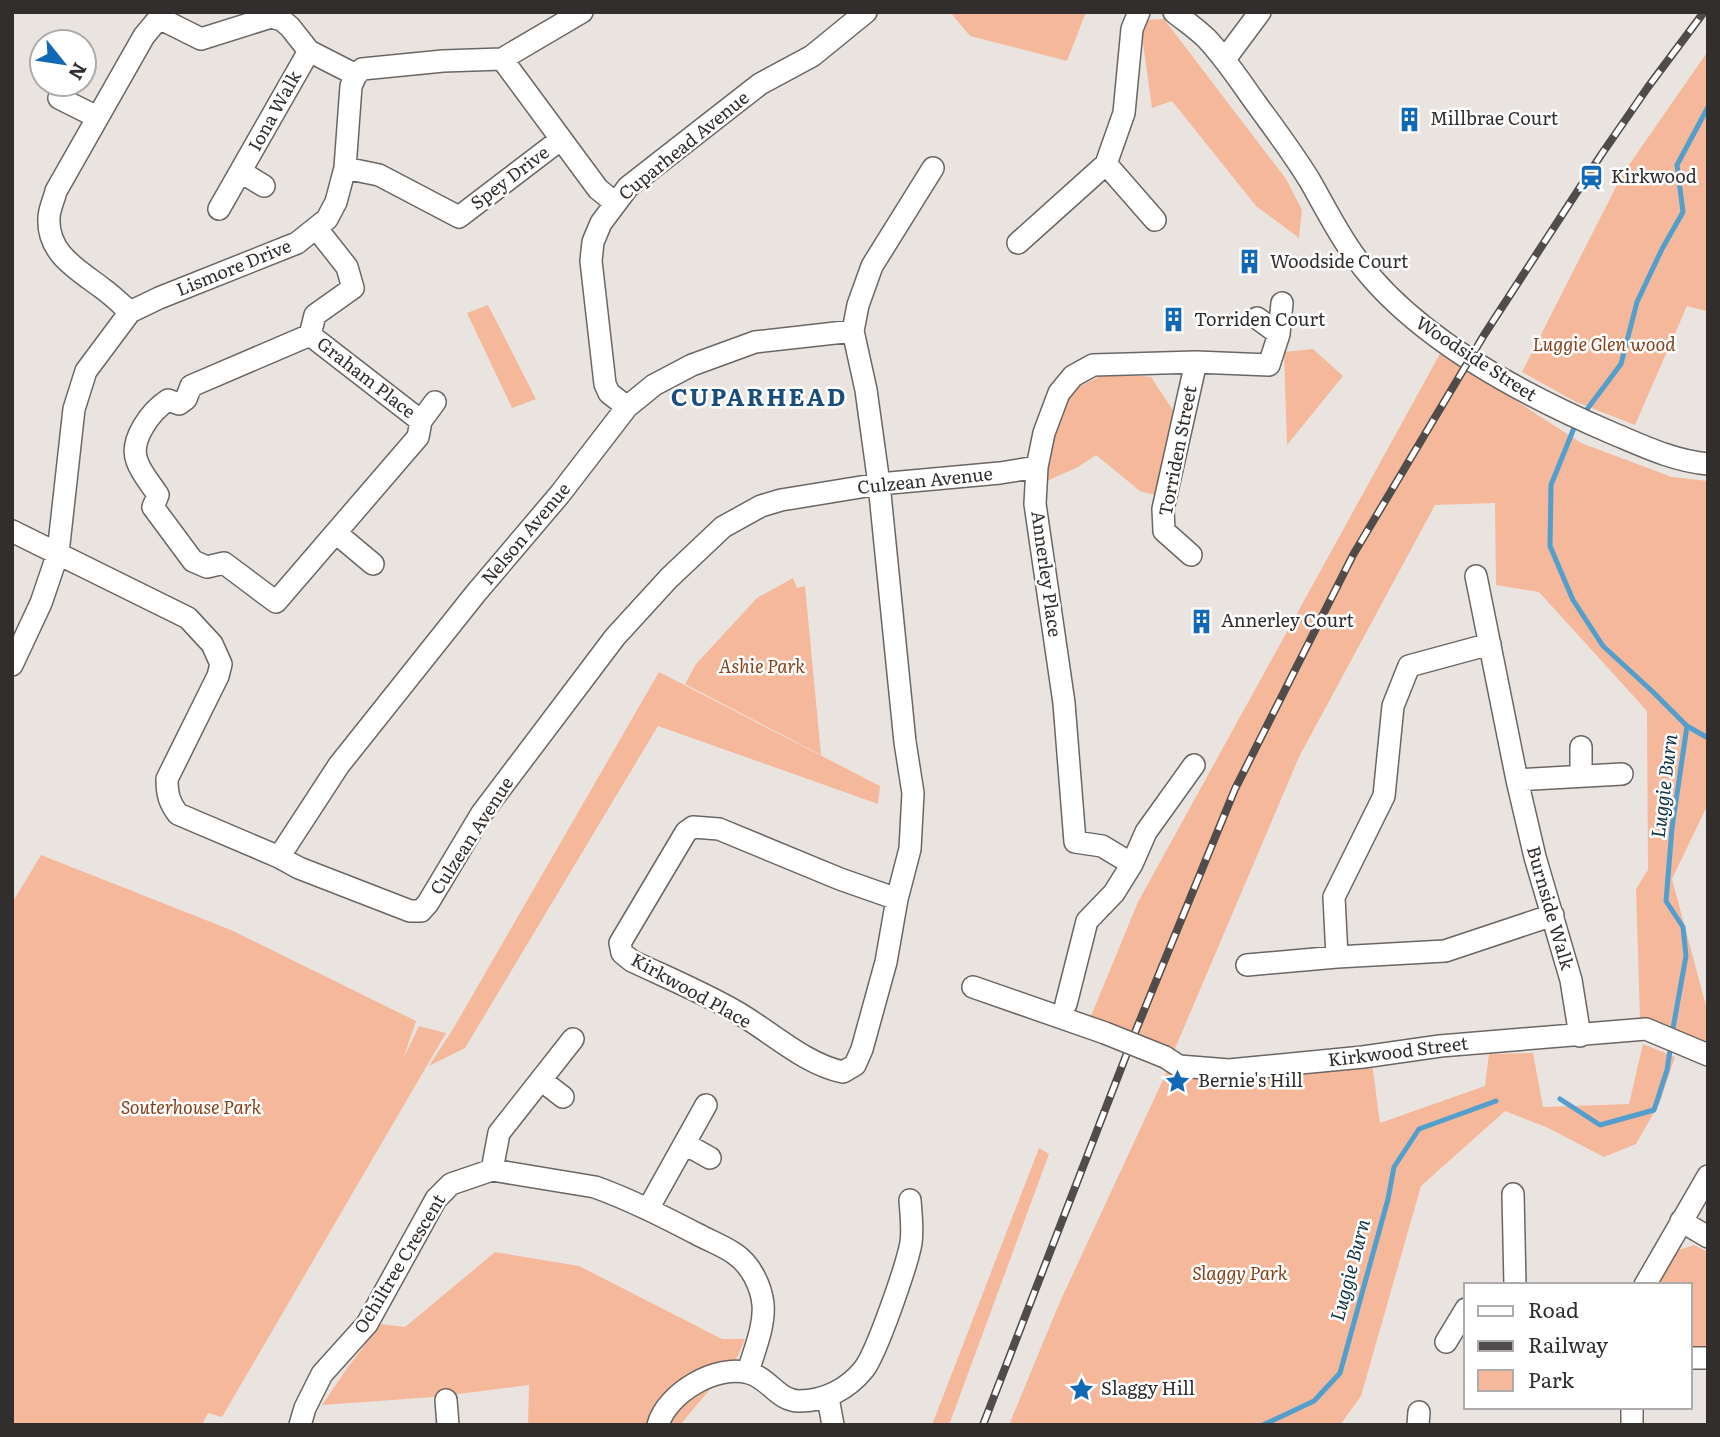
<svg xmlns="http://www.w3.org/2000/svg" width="1720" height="1437" font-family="Literata,serif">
  <rect width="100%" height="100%" fill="#eae4e1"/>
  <path fill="#f5b89a" d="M 950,12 L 1086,12 L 1067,61 L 970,36 Z
    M 1164,19 L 1286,179 L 1302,210 L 1299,238 L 1256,206 L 1172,101 L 1152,108 L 1142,36 L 1145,20 Z
    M 1708,51 L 1708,307 L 1706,311 L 1687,306 L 1635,425 L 1576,402 L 1522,372 L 1622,175 Z
    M 488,305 L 536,399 L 512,408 L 467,313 Z
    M 1313,349 L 1343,376 L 1287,445 L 1284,352 Z
    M 1441,352 L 1581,443 L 1672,477 L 1708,481 L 1708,804 L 1672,879 L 1708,1013 L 1708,1048 L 1640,1019 L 1636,889 L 1648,870 L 1647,711 L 1539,592 L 1496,585 L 1495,503 L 1435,505 L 1299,757 L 1174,1051 L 1091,1016 L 1138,902 Z
    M 1106,373 L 1151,377 L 1174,412 L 1155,495 L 1140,491 L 1096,455 L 1078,467 L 1047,481 L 1049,443 L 1073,390 Z
    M 793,578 L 797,588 L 805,586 L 821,755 L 685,684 L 696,664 L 757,598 Z
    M 659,672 L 880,786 L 878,804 L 658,726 L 465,1048 L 429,1066 L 453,1029 Z
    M 41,855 L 231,930 L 416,1021 L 403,1059 L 419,1026 L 446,1033 L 222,1417 L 208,1413 L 202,1425 L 12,1425 L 12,903 Z
    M 1643,1044 L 1675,1057 L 1660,1102 L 1636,1144 L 1604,1157 L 1546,1127 L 1505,1111 L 1421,1186 L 1361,1396 L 1340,1425 L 1009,1425 L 1059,1304 L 1168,1069 L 1372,1063 L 1380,1123 L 1485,1086 L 1489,1054 L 1533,1053 L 1543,1107 L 1629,1104 Z
    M 1039,1148 L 1049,1154 L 949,1425 L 932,1425 Z
    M 1694,1245 L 1708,1252 L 1708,1351 L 1690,1352 L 1690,1285 L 1658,1285 L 1672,1252 Z
    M 495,1252 L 579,1266 L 722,1339 L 745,1339 L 738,1356 L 680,1425 L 528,1425 L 529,1385 L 434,1397 L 322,1405 L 348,1367 L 381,1324 L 405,1327 Z"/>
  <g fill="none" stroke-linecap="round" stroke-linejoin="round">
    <path stroke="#529ecd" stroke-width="5" d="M 1582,416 L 1621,364 L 1637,302 L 1662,249 L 1683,212 L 1677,165 L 1708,107
      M 1576,423 L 1551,485 L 1550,546 L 1573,600 L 1603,646 L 1652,691 L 1687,726 L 1672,828 L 1666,901 L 1683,927 L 1686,956 L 1672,1034
      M 1687,726 L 1708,738
      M 1560,1099 L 1600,1125 L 1654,1110 L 1667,1070 L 1671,1044
      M 1263,1425 L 1314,1401 L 1340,1373 L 1388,1199 L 1394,1167 L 1419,1129 L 1496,1101"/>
    <defs>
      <path id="minor" d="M 1174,12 C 1185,21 1197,29 1207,39 C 1225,58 1240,81 1255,102 C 1274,128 1293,153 1310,181 C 1325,207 1338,234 1356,258 C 1414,338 1523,395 1612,433 C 1643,446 1674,461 1708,464
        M 159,18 L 201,39 L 271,17 L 282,20 L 290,27 L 309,51 L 356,75
        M 502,59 L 598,189 L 614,202
        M 1225,59 L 1260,12
        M 59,98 L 97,117
        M 1106,164 L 1155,220
        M 345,168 L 379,175 L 459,217 L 560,140
        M 241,172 L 264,186
        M 219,209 L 309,51
        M 317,229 L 347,267 L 353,288 L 315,315 L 310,335 L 191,386 L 186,399 L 179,404 L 168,400 C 151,411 129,440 137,461 C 141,473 151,484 158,495 L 153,507 L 193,561 L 207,567 L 224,563 L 276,602 L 418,437 L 421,421 L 435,402
        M 1018,243 L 1106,164 L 1124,113 L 1132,29 L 1139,12
        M 130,312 C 121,304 112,295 102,288 C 77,269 47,253 49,218 C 49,209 54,200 56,191 L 144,36 L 159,18
        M 1257,318 L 1279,334
        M 310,335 L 421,421
        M 627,407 L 609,393 L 605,384 L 591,261 L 593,242 L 601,223 L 628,187 L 760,84 L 812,56 L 866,12
        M 12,531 L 188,618 L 212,644 L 221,664 L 218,676 L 167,779 C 167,794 169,802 178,814 L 279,857 L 299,868 L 410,911 L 421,911 L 428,903 L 482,813 L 615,637 L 669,578 L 723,527 L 761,506 L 781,500 L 879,484 L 1000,473 L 1037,467
        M 336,533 L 373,564
        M 1191,555 L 1164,531 L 1163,509 L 1196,362 L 1269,365 L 1279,334 L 1282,303
        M 1476,576 L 1517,780 L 1535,857 L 1571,980 L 1580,1036
        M 1490,644 L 1409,666 L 1393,706 L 1384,796 L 1334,897 L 1337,957 L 1445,951 L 1553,915
        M 12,665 L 41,603 L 58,553 L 74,409 L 86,371 L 130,312 L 159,298 L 297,243 L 327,219 L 336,202 L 345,168 L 351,86 L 356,75 L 362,69 L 443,61 L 502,59 L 582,12
        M 1581,776 L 1581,747
        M 1517,780 L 1622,774
        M 279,857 L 339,765 L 476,593 L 560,494 L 627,407 L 654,385 L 692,365 L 755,342 L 853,331
        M 1132,864 L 1102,846 L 1075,842 L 1064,703 L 1035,504 L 1037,467 L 1044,433 L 1059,393 L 1073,376 L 1093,365 L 1196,362
        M 897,899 L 840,879 L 719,829 L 693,827 L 686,832 L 620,943 L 622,953 L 632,961 C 666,977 702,992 735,1011 C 769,1030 804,1064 843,1072 L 855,1065 L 862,1049 L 886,962 L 897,899 L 910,849 L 913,793 L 905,742 L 879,484 L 866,390 L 853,331 L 858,305 L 872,266 L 933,168
        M 1247,965 L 1337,957
        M 973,987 L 1105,1033
        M 1066,1004 L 1087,921 L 1114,893 L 1132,864 L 1146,832 L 1194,765
        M 1165,1057 L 1179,1066 L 1229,1070 L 1363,1057 L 1440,1046 L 1646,1029 L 1708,1055
        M 541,1080 L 563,1097
        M 685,1144 L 710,1158
        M 492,1170 L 499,1133 L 573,1039
        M 1513,1194 L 1515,1285
        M 648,1209 L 706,1105
        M 1681,1221 L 1708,1237
        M 1645,1285 L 1708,1176
        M 1446,1342 L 1466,1309
        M 1690,1358 L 1708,1358
        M 828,1398 L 833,1425
        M 446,1400 L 448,1425
        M 1632,1407 L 1632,1425
        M 300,1425 L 305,1408 L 322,1374 L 367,1324 L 436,1199 L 451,1184 L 492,1170 L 595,1187 C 631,1200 664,1217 697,1234 C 710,1241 724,1246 735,1254 C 751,1265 761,1286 763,1304 C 765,1326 754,1351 748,1372
        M 658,1425 C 667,1393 716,1364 749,1373 C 769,1378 778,1401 799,1401 C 825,1401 848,1389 864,1369 C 877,1352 907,1265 911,1243 C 913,1229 911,1214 910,1200
        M 1418,1425 L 1419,1412"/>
    </defs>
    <use href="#minor" stroke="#6a6663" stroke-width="24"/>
    <use href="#minor" stroke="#fff" stroke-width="21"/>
    <defs>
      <path id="rail" d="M 983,1425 L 1136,1030 L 1235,789 L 1353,555 L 1484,335 L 1601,155 L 1648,87 L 1704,12"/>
    </defs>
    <use href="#rail" stroke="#4f4c4b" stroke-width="8"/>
    <use href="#rail" stroke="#fff" stroke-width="5" stroke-dasharray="16" stroke-linecap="butt"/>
    <defs>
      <path id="minor-bridge" d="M 1105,1033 L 1165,1057"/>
    </defs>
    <use href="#minor-bridge" stroke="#6a6663" stroke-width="24" stroke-linecap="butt"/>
    <use href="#minor-bridge" stroke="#fff" stroke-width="21"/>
  </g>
  <defs>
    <symbol id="building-bare" viewBox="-9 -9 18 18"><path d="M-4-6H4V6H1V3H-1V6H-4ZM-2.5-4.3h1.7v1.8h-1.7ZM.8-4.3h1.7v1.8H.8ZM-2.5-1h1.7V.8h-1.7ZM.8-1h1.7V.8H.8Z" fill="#1169b6" stroke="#fff" stroke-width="2.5" paint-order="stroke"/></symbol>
    <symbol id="station-bare" viewBox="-9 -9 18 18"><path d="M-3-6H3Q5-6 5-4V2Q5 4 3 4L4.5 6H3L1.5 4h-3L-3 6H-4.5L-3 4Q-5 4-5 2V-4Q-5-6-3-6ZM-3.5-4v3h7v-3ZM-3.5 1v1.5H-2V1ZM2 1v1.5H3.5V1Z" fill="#1169b6" stroke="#fff" stroke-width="2.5" paint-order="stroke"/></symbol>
    <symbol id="sight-bare" viewBox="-9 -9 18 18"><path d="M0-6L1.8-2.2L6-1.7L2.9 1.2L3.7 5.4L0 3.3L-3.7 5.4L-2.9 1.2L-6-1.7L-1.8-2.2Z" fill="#1169b6" stroke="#fff" stroke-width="2.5" paint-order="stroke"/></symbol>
  </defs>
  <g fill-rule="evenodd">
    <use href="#building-bare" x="1392" y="102" width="35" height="35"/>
    <use href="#station-bare" x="1574" y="160" width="35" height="35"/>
    <use href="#building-bare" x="1232" y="244" width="35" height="35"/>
    <use href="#building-bare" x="1156" y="302" width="35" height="35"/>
    <use href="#building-bare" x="1184" y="604" width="35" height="35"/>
    <use href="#sight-bare" x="1160" y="1064" width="35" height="35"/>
    <use href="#sight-bare" x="1064" y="1372" width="35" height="35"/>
  </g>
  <g text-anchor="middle" stroke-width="5" stroke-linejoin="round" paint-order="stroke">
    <g font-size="18" fill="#312e2d" stroke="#fff">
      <text transform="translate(275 111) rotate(-61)" y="6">Iona Walk</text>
      <text transform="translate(684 146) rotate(-39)" y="6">Cuparhead Avenue</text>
      <text transform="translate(510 178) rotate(-37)" y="6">Spey Drive</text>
      <text transform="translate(234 268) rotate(-22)" y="6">Lismore Drive</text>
      <text transform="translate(1476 359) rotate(33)" y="6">Woodside Street</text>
      <text transform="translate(366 378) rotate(38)" y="6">Graham Place</text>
      <text transform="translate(1178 451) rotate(-79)" y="6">Torriden Street</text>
      <text transform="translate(925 481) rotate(-6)" y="6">Culzean Avenue</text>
      <text transform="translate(526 534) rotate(-50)" y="6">Nelson Avenue</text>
      <text transform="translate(1046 574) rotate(82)" y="6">Annerley Place</text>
      <text transform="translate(472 836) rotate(-57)" y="6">Culzean Avenue</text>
      <text transform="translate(1550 908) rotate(74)" y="6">Burnside Walk</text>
      <text transform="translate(691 991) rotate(29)" y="6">Kirkwood Place</text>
      <text transform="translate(1398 1052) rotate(-7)" y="6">Kirkwood Street</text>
      <text transform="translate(400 1264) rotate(-59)" y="6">Ochiltree Crescent</text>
    </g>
    <g font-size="18" fill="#312e2d" stroke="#fff" text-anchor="start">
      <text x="1430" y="125">Millbrae Court</text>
      <text x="1611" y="183">Kirkwood</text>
      <text x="1270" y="268">Woodside Court</text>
      <text x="1194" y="326">Torriden Court</text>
      <text x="1221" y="627">Annerley Court</text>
      <text x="1198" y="1087">Bernie's Hill</text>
      <text x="1101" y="1395">Slaggy Hill</text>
    </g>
    <g font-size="18" font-style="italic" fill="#85411a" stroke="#fff">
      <text x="1604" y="351">Luggie Glen wood</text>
      <text x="762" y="673">Ashie Park</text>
      <text x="191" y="1114">Souterhouse Park</text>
      <text x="1240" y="1280">Slaggy Park</text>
    </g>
    <g font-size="19" font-style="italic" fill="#0e3144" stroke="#fff">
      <text transform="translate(1664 786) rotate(-83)" y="7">Luggie Burn</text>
      <text transform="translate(1350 1270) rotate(-75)" y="7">Luggie Burn</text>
    </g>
    <g font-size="24" font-weight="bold" letter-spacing="2" fill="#1a4d7f" stroke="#fff">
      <text x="759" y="406">CUPARHEAD</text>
    </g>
  </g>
  <rect width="1720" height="1437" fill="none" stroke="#312e2d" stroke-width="28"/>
  <rect x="1464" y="1283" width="228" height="126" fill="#ffffff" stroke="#adabab" stroke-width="2"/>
  <rect x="1478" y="1306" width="35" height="10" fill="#ffffff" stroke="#adabab" stroke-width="2"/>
  <text x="1528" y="1318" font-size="21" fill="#312e2d">Road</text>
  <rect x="1478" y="1341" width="35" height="10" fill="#4f4c4b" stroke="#adabab" stroke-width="2"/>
  <text x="1528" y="1353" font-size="21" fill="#312e2d">Railway</text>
  <rect x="1478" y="1370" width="35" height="21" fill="#f5b89a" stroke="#adabab" stroke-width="2"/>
  <text x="1528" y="1388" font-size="21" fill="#312e2d">Park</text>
  <g transform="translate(63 63) rotate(120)"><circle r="33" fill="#ffffff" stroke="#adabab" stroke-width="2"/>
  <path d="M0-5L12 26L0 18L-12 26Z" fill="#1169b6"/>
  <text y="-10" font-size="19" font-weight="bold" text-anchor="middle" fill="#312e2d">N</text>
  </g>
</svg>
